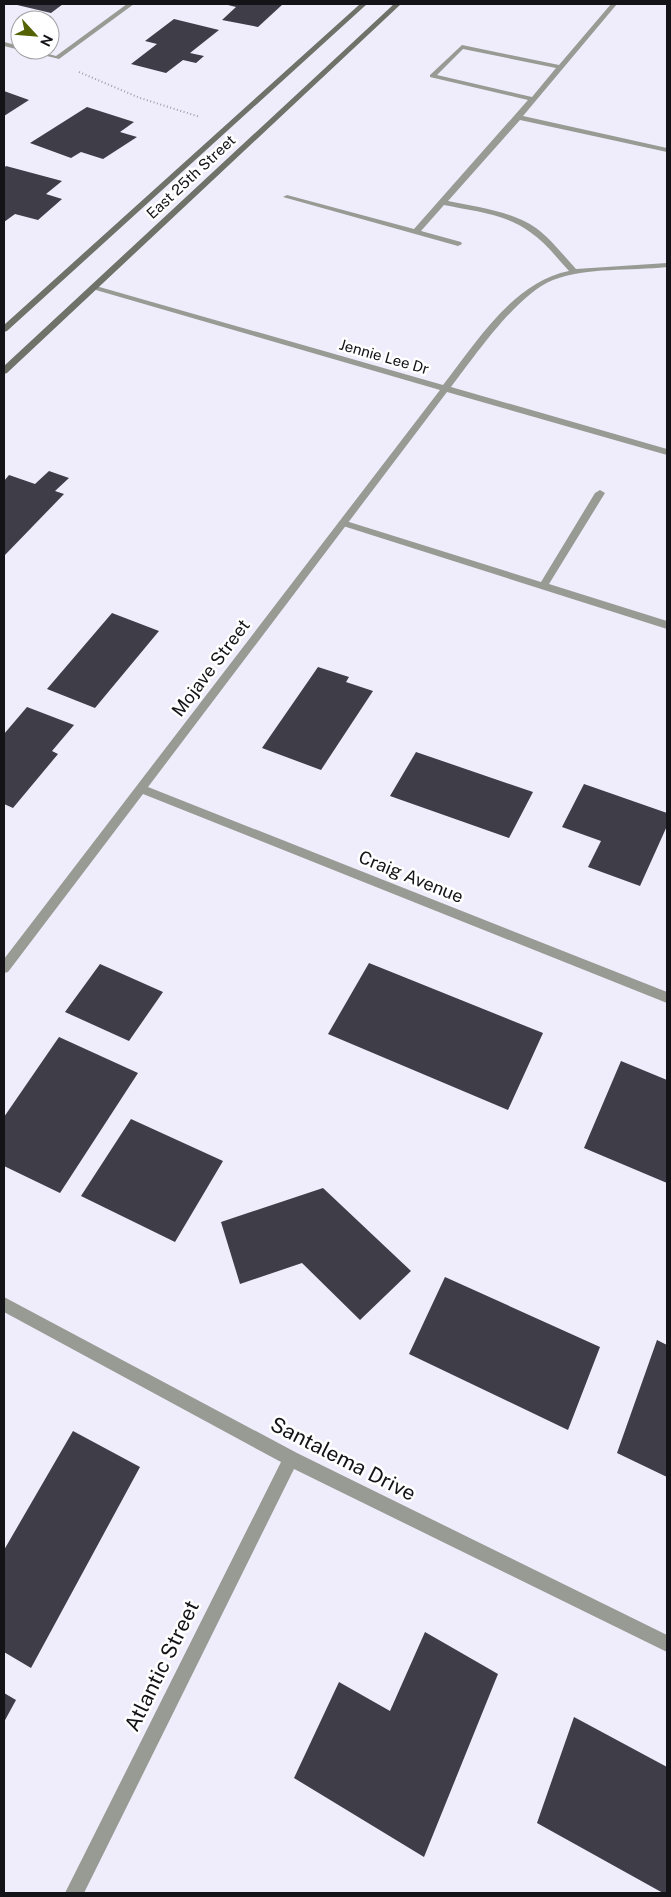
<svg xmlns="http://www.w3.org/2000/svg" width="671" height="1897" font-family="'Public Sans',sans-serif">
  <rect width="100%" height="100%" fill="#efecfb"/>
  <path fill="#3f3d48" d="M 13,4 L 63,4 L 51,13 Z
    M 224,4 L 283,4 L 258,27 L 222,20 L 236,7 Z
    M 174,19 L 219,30 L 190,53 L 204,56 L 196,63 L 183,60 L 166,73 L 131,64 L 157,44 L 145,41 Z
    M 4,91 L 29,100 L 4,116 Z
    M 87,107 L 134,122 L 120,132 L 137,137 L 103,159 L 81,152 L 71,158 L 30,143 Z
    M 6,166 L 62,181 L 46,194 L 62,199 L 38,220 L 15,214 L 4,222 L 4,168 Z
    M 49,471 L 69,478 L 55,491 L 64,494 L 4,556 L 4,481 L 9,475 L 35,484 Z
    M 112,613 L 159,631 L 95,708 L 47,689 Z
    M 318,667 L 349,677 L 346,682 L 373,691 L 321,770 L 262,748 Z
    M 27,707 L 74,725 L 52,751 L 58,754 L 13,808 L 4,804 L 4,734 Z
    M 416,752 L 533,792 L 509,838 L 390,796 Z
    M 584,784 L 667,813 L 667,826 L 640,886 L 588,867 L 601,841 L 562,827 Z
    M 369,963 L 543,1033 L 508,1110 L 328,1034 Z
    M 100,964 L 163,992 L 129,1041 L 65,1012 Z
    M 59,1037 L 138,1073 L 60,1193 L 4,1166 L 4,1117 Z
    M 621,1061 L 667,1080 L 667,1183 L 584,1148 Z
    M 131,1119 L 223,1161 L 175,1242 L 81,1196 Z
    M 323,1188 L 411,1271 L 360,1320 L 302,1263 L 240,1284 L 221,1222 Z
    M 445,1277 L 600,1347 L 568,1430 L 409,1354 Z
    M 657,1340 L 667,1345 L 667,1477 L 617,1453 Z
    M 73,1431 L 140,1467 L 31,1668 L 4,1652 L 4,1550 Z
    M 425,1632 L 498,1674 L 424,1857 L 294,1778 L 339,1682 L 390,1711 Z
    M 4,1693 L 16,1700 L 4,1722 Z
    M 574,1717 L 667,1767 L 667,1893 L 663,1893 L 537,1823 Z"/>
  <g fill="none" stroke-linecap="round" stroke-linejoin="round">
    <path stroke="#a19faa" stroke-width="2" stroke-dasharray="1 2.5" stroke-linecap="butt" d="M 79,72 L 140,98 L 200,117"/>
    <path fill="#989a94" fill-rule="evenodd" d="M 600,490 L 605,493 L 549,584 L 667,621 L 667,629 L 340,525 L 338,523 L 343,520 L 346,521 L 541,582 L 595,493 Z"/>
    <path fill="#989a94" fill-rule="evenodd" d="M 127,4 L 134,4 L 59,59 L 23,50 L 34,50 L 56,56 Z
      M 611,4 L 617,4 L 523,116 L 667,148 L 667,152 L 520,120 L 448,201 C 477,207 511,211 536,228 C 551,239 563,255 576,269 L 667,263 L 667,267 C 630,271 588,267 553,280 C 516,295 475,356 451,387 L 667,449 L 667,455 L 447,392 L 148,787 L 667,992 L 667,1003 L 143,794 L 8,972 L 4,973 L 4,959 L 440,390 L 89,288 L 96,286 L 443,385 C 476,343 513,282 569,271 C 556,257 545,242 530,232 C 506,214 473,211 444,205 L 421,231 L 461,242 L 462,244 L 458,246 L 283,197 L 287,195 L 414,229 L 528,100 L 430,77 L 430,75 L 462,45 L 559,65 ZM 463,49 L 556,68 L 532,97 L 437,75 Z
      M 4,42 L 20,46 L 20,50 L 4,46 Z
      M 4,1297 L 297,1453 L 667,1635 L 667,1652 L 294,1469 L 84,1893 L 65,1893 L 281,1462 L 4,1312 Z"/>
    <path fill="#6f7269" fill-rule="evenodd" d="M 360,4 L 367,4 L 7,331 L 4,332 L 4,325 Z
      M 394,4 L 401,4 L 7,373 L 4,374 L 4,366 Z"/>
  </g>
  <g text-anchor="middle" stroke-width="5" stroke-linejoin="round" paint-order="stroke">
    <g font-size="15" fill="#141318" stroke="#fff">
      <text transform="translate(191 177) rotate(-43)" y="5">East 25th Street</text>
      <text transform="translate(384 357) rotate(16)" y="5">Jennie Lee Dr</text>
    </g>
    <g font-size="18" fill="#141318" stroke="#fff">
      <text transform="translate(211 668) rotate(-53)" y="6">Mojave Street</text>
      <text transform="translate(411 877) rotate(22)" y="6">Craig Avenue</text>
    </g>
    <g font-size="21" fill="#141318" stroke="#fff">
      <text transform="translate(343 1459) rotate(27)" y="7">Santalema Drive</text>
      <text transform="translate(162 1666) rotate(-64)" y="7">Atlantic Street</text>
    </g>
  </g>
  <rect width="671" height="1897" fill="none" stroke="#141318" stroke-width="10"/>
  <g transform="translate(35 35) rotate(116)"><circle r="24" fill="#ffffff" stroke="#a1a1a3"/>
  <path d="M0-4L9 19L0 12L-9 19Z" fill="#546204"/>
  <text y="-8" font-size="14" font-weight="bold" text-anchor="middle" fill="#141318">N</text>
  </g>
</svg>
